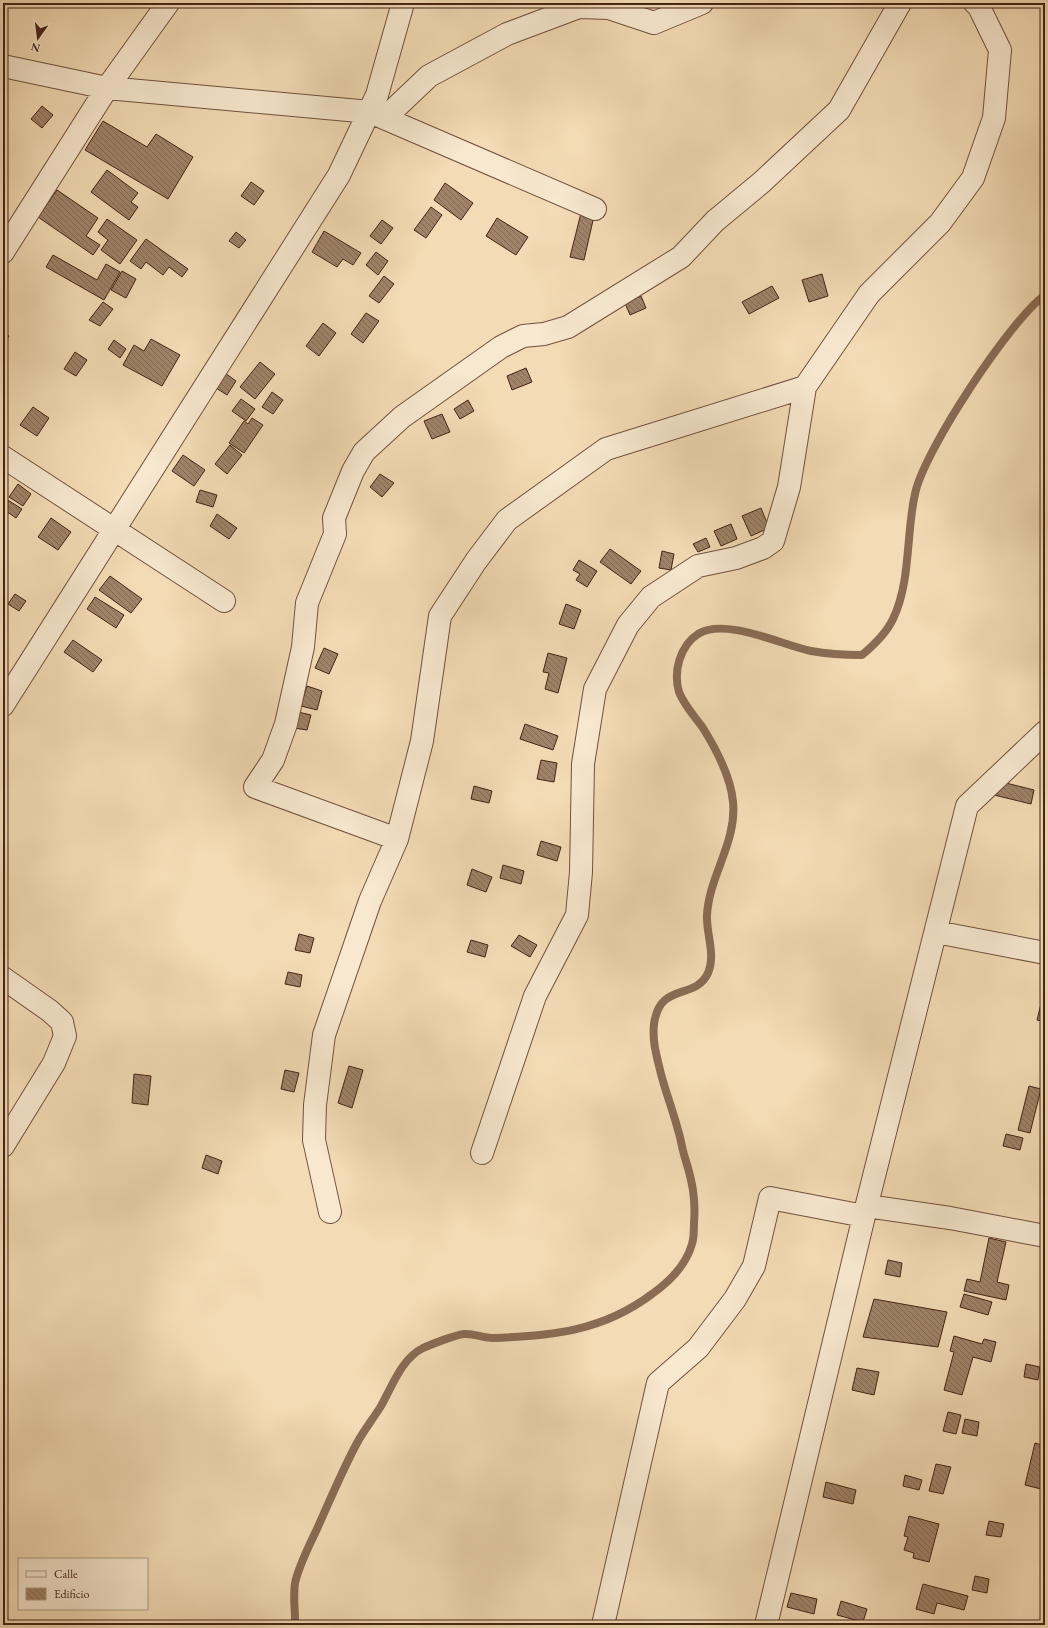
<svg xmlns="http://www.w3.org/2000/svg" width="1048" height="1628" font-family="'EB Garamond',serif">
  <defs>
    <pattern id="building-back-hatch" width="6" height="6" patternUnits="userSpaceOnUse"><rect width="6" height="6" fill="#a08369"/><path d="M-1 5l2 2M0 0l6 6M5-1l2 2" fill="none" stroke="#846b55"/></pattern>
  </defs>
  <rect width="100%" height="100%" fill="#f3dbb5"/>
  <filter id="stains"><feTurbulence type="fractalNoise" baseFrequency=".005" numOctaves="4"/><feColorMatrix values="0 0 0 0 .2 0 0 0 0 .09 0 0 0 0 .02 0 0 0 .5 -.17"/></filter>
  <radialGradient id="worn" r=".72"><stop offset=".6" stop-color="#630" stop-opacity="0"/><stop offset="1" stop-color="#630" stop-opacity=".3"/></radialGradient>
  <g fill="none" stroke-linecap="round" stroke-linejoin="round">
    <path stroke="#8a6c55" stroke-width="8" d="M 297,1625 L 295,1620 C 295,1608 293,1595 295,1583 C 299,1565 309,1546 317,1529 C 330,1500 342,1471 357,1443 C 364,1430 373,1419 381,1406 C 392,1387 401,1359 423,1348 C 432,1344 455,1335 464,1334 C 473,1333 483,1338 493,1338 C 552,1336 603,1331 652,1294 C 669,1282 686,1265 692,1244 C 694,1238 694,1229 694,1222 C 696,1199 692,1180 685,1158 C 682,1149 681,1139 678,1130 C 673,1111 666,1093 661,1074 C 657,1057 652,1042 654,1024 C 660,981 695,1001 708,973 C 716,954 706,934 707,915 C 709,876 737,842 733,802 C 731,778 716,749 703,728 C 695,717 684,705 679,692 C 673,671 680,646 698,634 C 725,617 782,645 811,651 C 827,654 845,655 862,655 C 874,645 886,634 893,619 C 911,582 906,533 915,494 C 923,452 1011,319 1045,295"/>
  </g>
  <path fill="url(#building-back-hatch)" stroke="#462316" d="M 42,106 L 53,115 L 42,128 L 31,119 Z
    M 103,121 L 147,147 L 156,134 L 193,157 L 168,199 L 85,150 Z
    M 107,170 L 138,193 L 131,202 L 138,207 L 129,220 L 91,192 Z
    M 251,182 L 264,191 L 254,205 L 241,196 Z
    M 445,183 L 473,203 L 461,220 L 434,200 Z
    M 57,190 L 98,218 L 86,236 L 100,245 L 93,255 L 38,217 Z
    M 431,207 L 442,215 L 426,238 L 414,230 Z
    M 581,213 L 594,216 L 584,260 L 570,257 Z
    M 497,218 L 528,237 L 516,255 L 486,236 Z
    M 107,219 L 137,240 L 120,264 L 101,250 L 108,240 L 98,232 Z
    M 382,220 L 393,228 L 381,244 L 370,236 Z
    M 324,231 L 361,253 L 353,265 L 343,259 L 337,267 L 312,252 Z
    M 236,232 L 246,240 L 239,248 L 229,241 Z
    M 146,239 L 188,269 L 182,277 L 169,267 L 163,275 L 146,262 L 141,269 L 130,261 Z
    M 376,252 L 388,261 L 378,275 L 366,265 Z
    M 53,255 L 97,280 L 106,264 L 120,272 L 104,300 L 46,267 Z
    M 122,271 L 136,279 L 126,298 L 111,290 Z
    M 822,274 L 828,296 L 809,302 L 802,280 Z
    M 384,276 L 394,284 L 379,303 L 369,296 Z
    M 772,286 L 779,298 L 749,314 L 742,302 Z
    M 641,296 L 646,308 L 630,315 L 625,303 Z
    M 103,302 L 113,309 L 100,326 L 89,320 Z
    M 366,313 L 379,321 L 363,343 L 351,334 Z
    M 323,323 L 336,333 L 319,356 L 306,346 Z
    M 3,332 L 9,336 L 3,346 Z
    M 151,339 L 180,355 L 162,386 L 123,365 L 134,345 L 144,351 Z
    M 114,340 L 126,349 L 120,358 L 108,349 Z
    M 75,352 L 87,360 L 76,376 L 64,369 Z
    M 260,362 L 275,374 L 255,399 L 240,387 Z
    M 526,368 L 532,382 L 512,390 L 507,376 Z
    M 225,373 L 236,381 L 227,395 L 216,388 Z
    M 272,392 L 283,400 L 273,414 L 262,407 Z
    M 241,399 L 255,409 L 246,421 L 232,411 Z
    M 468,400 L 474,411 L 460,419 L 454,409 Z
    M 3,406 L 8,410 L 3,418 Z
    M 33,407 L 49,418 L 37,436 L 20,425 Z
    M 442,414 L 450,432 L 432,439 L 424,421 Z
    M 252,418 L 263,425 L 244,453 L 229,443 L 244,421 L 248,424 Z
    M 230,445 L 242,455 L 227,474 L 215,464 Z
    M 183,455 L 205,470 L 194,486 L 172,471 Z
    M 380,474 L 394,483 L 382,497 L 370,487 Z
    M 18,484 L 31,494 L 23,506 L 9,497 Z
    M 200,490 L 217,495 L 213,507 L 196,502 Z
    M 3,497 L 22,509 L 16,518 L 3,509 Z
    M 761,508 L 769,528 L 751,536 L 742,516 Z
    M 217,514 L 237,528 L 229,539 L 210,526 Z
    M 51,518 L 71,532 L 58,550 L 38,537 Z
    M 731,524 L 737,539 L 721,546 L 714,531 Z
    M 706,538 L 710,547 L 698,552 L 693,544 Z
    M 610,549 L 641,571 L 631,584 L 600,562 Z
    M 662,551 L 674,554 L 671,570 L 659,568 Z
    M 579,560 L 597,571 L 587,587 L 576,580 L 580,574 L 573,570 Z
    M 110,576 L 142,599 L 131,613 L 99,590 Z
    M 15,594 L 26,601 L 19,611 L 8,604 Z
    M 95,597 L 124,615 L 116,628 L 87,609 Z
    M 566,604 L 581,610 L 574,629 L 559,624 Z
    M 73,640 L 102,660 L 93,672 L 64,652 Z
    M 324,648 L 338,654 L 329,674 L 315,668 Z
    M 548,653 L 567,658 L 558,693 L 545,689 L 549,673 L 543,672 Z
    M 307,686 L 322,691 L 317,710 L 301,706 Z
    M 298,712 L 311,715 L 307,730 L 294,728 Z
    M 525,724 L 558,736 L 553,750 L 520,739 Z
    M 541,760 L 557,763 L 554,782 L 537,779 Z
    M 998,781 L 1034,790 L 1031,804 L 994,795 Z
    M 474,786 L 492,791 L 489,803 L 471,799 Z
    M 541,841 L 561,847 L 557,861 L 537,855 Z
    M 503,865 L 524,871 L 521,884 L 500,878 Z
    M 472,869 L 492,877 L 486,892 L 467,885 Z
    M 299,934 L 314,938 L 310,953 L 295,950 Z
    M 519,935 L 537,945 L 530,957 L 511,946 Z
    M 471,940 L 488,945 L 485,957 L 467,952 Z
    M 288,972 L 302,975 L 300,987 L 285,984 Z
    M 1042,1000 L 1045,1001 L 1045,1022 L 1037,1020 Z
    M 349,1066 L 363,1070 L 352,1108 L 338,1103 Z
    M 285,1070 L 299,1073 L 294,1092 L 281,1089 Z
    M 134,1074 L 151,1076 L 148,1105 L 132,1103 Z
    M 1029,1086 L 1041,1089 L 1030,1133 L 1018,1130 Z
    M 1006,1134 L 1023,1138 L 1020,1150 L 1003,1146 Z
    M 206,1155 L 222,1161 L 218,1174 L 202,1168 Z
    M 989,1238 L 1006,1242 L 997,1282 L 1009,1285 L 1006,1300 L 964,1291 L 967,1279 L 980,1282 Z
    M 888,1260 L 902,1263 L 900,1277 L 885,1274 Z
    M 964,1294 L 992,1302 L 988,1315 L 960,1307 Z
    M 874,1299 L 947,1312 L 938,1347 L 863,1337 Z
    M 954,1336 L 982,1344 L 984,1339 L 996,1342 L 991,1362 L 973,1357 L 962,1395 L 944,1390 L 954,1352 L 950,1351 Z
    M 1026,1364 L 1040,1367 L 1038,1380 L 1024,1377 Z
    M 857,1368 L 879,1372 L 874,1395 L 852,1390 Z
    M 948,1412 L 961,1415 L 956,1434 L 943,1431 Z
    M 965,1419 L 979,1422 L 977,1436 L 962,1433 Z
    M 1035,1443 L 1045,1446 L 1045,1490 L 1025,1485 Z
    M 936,1464 L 951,1467 L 943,1494 L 929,1491 Z
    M 905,1475 L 922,1480 L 919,1490 L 903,1486 Z
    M 826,1482 L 856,1490 L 853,1504 L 823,1497 Z
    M 909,1516 L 939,1524 L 929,1562 L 913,1558 L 914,1553 L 904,1550 L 908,1537 L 904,1536 Z
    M 989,1521 L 1004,1524 L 1001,1537 L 986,1535 Z
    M 975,1576 L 989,1579 L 987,1593 L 972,1590 Z
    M 923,1584 L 968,1596 L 964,1610 L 937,1603 L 934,1614 L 916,1609 Z
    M 791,1593 L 817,1599 L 814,1614 L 787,1607 Z
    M 841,1601 L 867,1609 L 863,1622 L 837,1615 Z"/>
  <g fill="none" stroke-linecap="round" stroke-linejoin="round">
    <defs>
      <path id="minor" d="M 3,66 L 107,88 L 370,112 L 595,209
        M 370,112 L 389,114 L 429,76 L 507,34 L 579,7 L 609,8 L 654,23 L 702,3
        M 3,252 L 107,88 L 168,3
        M 3,457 L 224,601
        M 3,705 L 339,175 L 377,95 L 403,3
        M 397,839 L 255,787 L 273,760 L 286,724 L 303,647 L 307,603 L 335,534 L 334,518 L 353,471 L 364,452 L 402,417 L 501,347 L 523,336 L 544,334 L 568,327 L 681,257 L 715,221 L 762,182 L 839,110 L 900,3
        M 936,932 L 1045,953
        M 3,978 L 50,1011 L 62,1022 L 65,1036 L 54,1063 L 3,1146
        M 482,1153 L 535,996 L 577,915 L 581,872 L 583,764 L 595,689 L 628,625 L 651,597 L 698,566 L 736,558 L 763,548 L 773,541 L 789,487 L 805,387
        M 867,1206 L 950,1218 L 1045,1236
        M 330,1212 L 314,1140 L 315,1105 L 324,1035 L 370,901 L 397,839 L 422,741 L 440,616 L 476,561 L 507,520 L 606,449 L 805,387 L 869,294 L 940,223 L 973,178 L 994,118 L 1000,50 L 979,7 L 975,3
        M 603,1625 L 658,1383 L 698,1348 L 735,1299 L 754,1266 L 770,1198 L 864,1216
        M 766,1625 L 864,1216 L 967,806 L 1045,732"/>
    </defs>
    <use href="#minor" stroke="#71513e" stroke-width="24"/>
    <use href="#minor" stroke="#f7e8cf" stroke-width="22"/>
  </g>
  <rect width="1048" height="1628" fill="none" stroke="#f3dbb5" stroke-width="16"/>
  <rect x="4" y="4" width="1040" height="1620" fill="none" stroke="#462316" stroke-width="2"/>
  <rect x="8" y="8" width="1032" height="1612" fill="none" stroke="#462316"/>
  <rect x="18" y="1558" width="130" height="52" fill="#f7e8cf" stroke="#b09985"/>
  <rect x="26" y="1571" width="20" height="6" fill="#f7e8cf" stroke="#b09985"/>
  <text x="54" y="1578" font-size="12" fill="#462316">Calle</text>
  <rect x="26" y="1588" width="20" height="12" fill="url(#building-back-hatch)" stroke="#b09985"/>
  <text x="54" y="1598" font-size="12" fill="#462316">Edificio</text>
  <g transform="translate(38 38) rotate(194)" stroke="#f7e8cf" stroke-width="3" paint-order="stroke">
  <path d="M0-3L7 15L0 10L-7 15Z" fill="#462316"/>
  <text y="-6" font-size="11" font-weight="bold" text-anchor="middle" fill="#462316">N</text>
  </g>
  <rect width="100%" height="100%" filter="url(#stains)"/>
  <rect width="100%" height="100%" fill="url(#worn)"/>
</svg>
